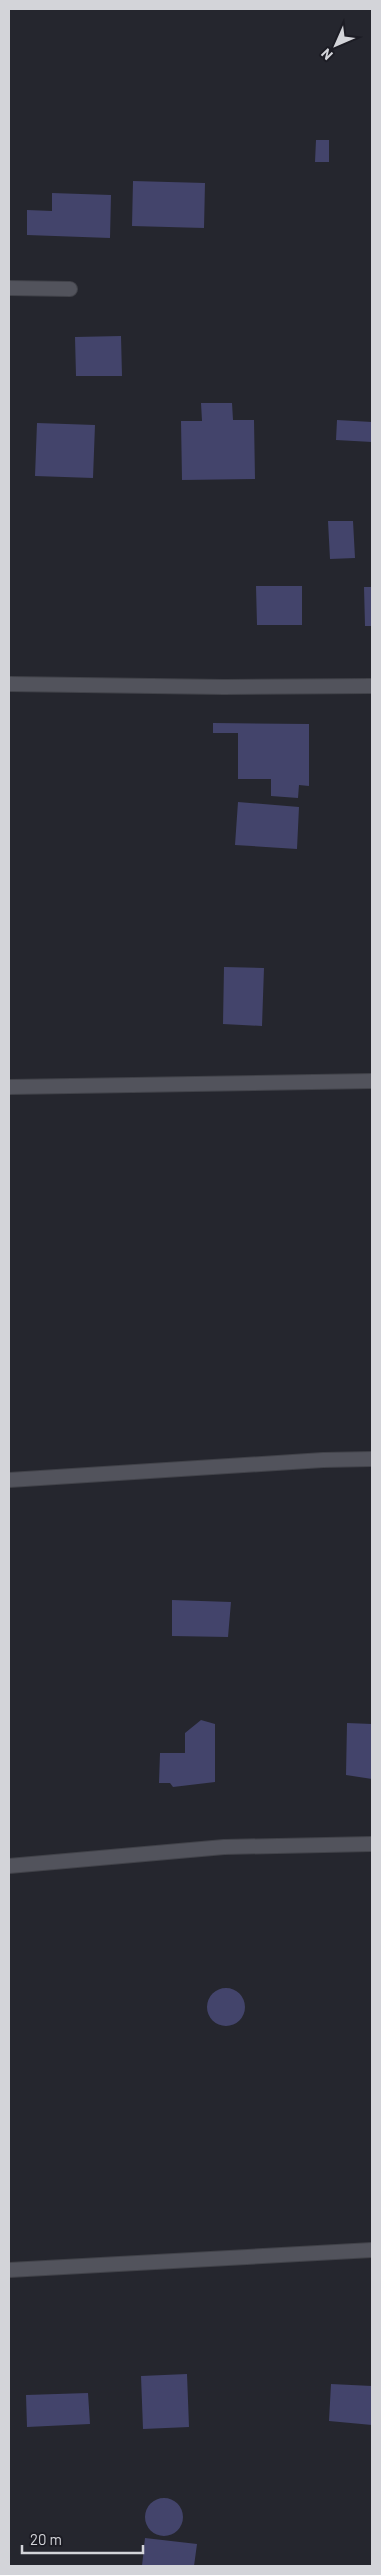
<svg xmlns="http://www.w3.org/2000/svg" width="381" height="2575" font-family="Barlow,sans-serif">
  <rect width="100%" height="100%" fill="#25262e"/>
  <path fill="#43446b" d="M 316,140 L 329,140 L 329,162 L 315,162 Z
    M 133,181 L 205,183 L 204,228 L 132,226 Z
    M 52,193 L 111,195 L 110,238 L 27,235 L 27,210 L 52,211 Z
    M 121,336 L 122,376 L 76,376 L 75,337 Z
    M 201,403 L 232,403 L 233,420 L 254,420 L 255,479 L 182,480 L 181,421 L 202,421 Z
    M 337,420 L 372,422 L 372,442 L 336,440 Z
    M 37,423 L 95,425 L 93,478 L 35,476 Z
    M 328,521 L 353,521 L 355,558 L 330,559 Z
    M 256,586 L 302,586 L 302,625 L 257,625 Z
    M 364,587 L 372,587 L 372,626 L 365,626 Z
    M 213,723 L 309,724 L 309,786 L 299,785 L 298,798 L 271,796 L 271,779 L 238,779 L 238,733 L 213,733 Z
    M 238,802 L 299,807 L 297,849 L 235,845 Z
    M 224,967 L 264,968 L 262,1026 L 223,1024 Z
    M 172,1600 L 231,1602 L 228,1637 L 172,1636 Z
    M 201,1720 L 215,1724 L 215,1782 L 173,1787 L 170,1783 L 159,1783 L 160,1753 L 185,1753 L 185,1733 Z
    M 347,1723 L 372,1724 L 372,1779 L 346,1775 Z
    M207 2007a19 19 0 1 1 38 0a19 19 0 1 1-38 0Z
    M 187,2374 L 189,2427 L 143,2429 L 141,2376 Z
    M 331,2384 L 372,2386 L 372,2425 L 329,2421 Z
    M 88,2393 L 90,2424 L 27,2427 L 26,2395 Z
    M145 2517a19 19 0 1 1 38 0a19 19 0 1 1-38 0Z
    M 145,2538 L 197,2544 L 194,2566 L 142,2566 Z"/>
  <g fill="none" stroke-linecap="round" stroke-linejoin="round">
    <defs>
      <path id="minor" d="M 9,288 L 70,289
        M 9,684 L 224,687 L 372,686
        M 9,1087 L 372,1081
        M 9,1480 L 323,1460 L 372,1459
        M 9,1866 L 224,1847 L 372,1844
        M 9,2270 L 372,2250"/>
    </defs>
    <use href="#minor" stroke="#414249" stroke-width="16"/>
    <use href="#minor" stroke="#52535c" stroke-width="14"/>
  </g>
  <rect width="381" height="2575" fill="none" stroke="#d3d4d9" stroke-width="20"/>
  <g transform="translate(336 45) rotate(225)" stroke="#1c1c24" stroke-width="4" paint-order="stroke">
  <path d="M0-4L9 19L0 12L-9 19Z" fill="#d3d4d9"/>
  <text y="-8" font-size="14" font-weight="bold" text-anchor="middle" fill="#d3d4d9">N</text>
  </g>
  <path d="M22 2545v8h121v-8" fill="none" stroke="#d3d4d9" stroke-width="2.5"/>
  <text x="30" y="2545" font-size="15" fill="#d3d4d9" stroke="#1c1c24" stroke-width="4" paint-order="stroke">20 m</text>
</svg>
